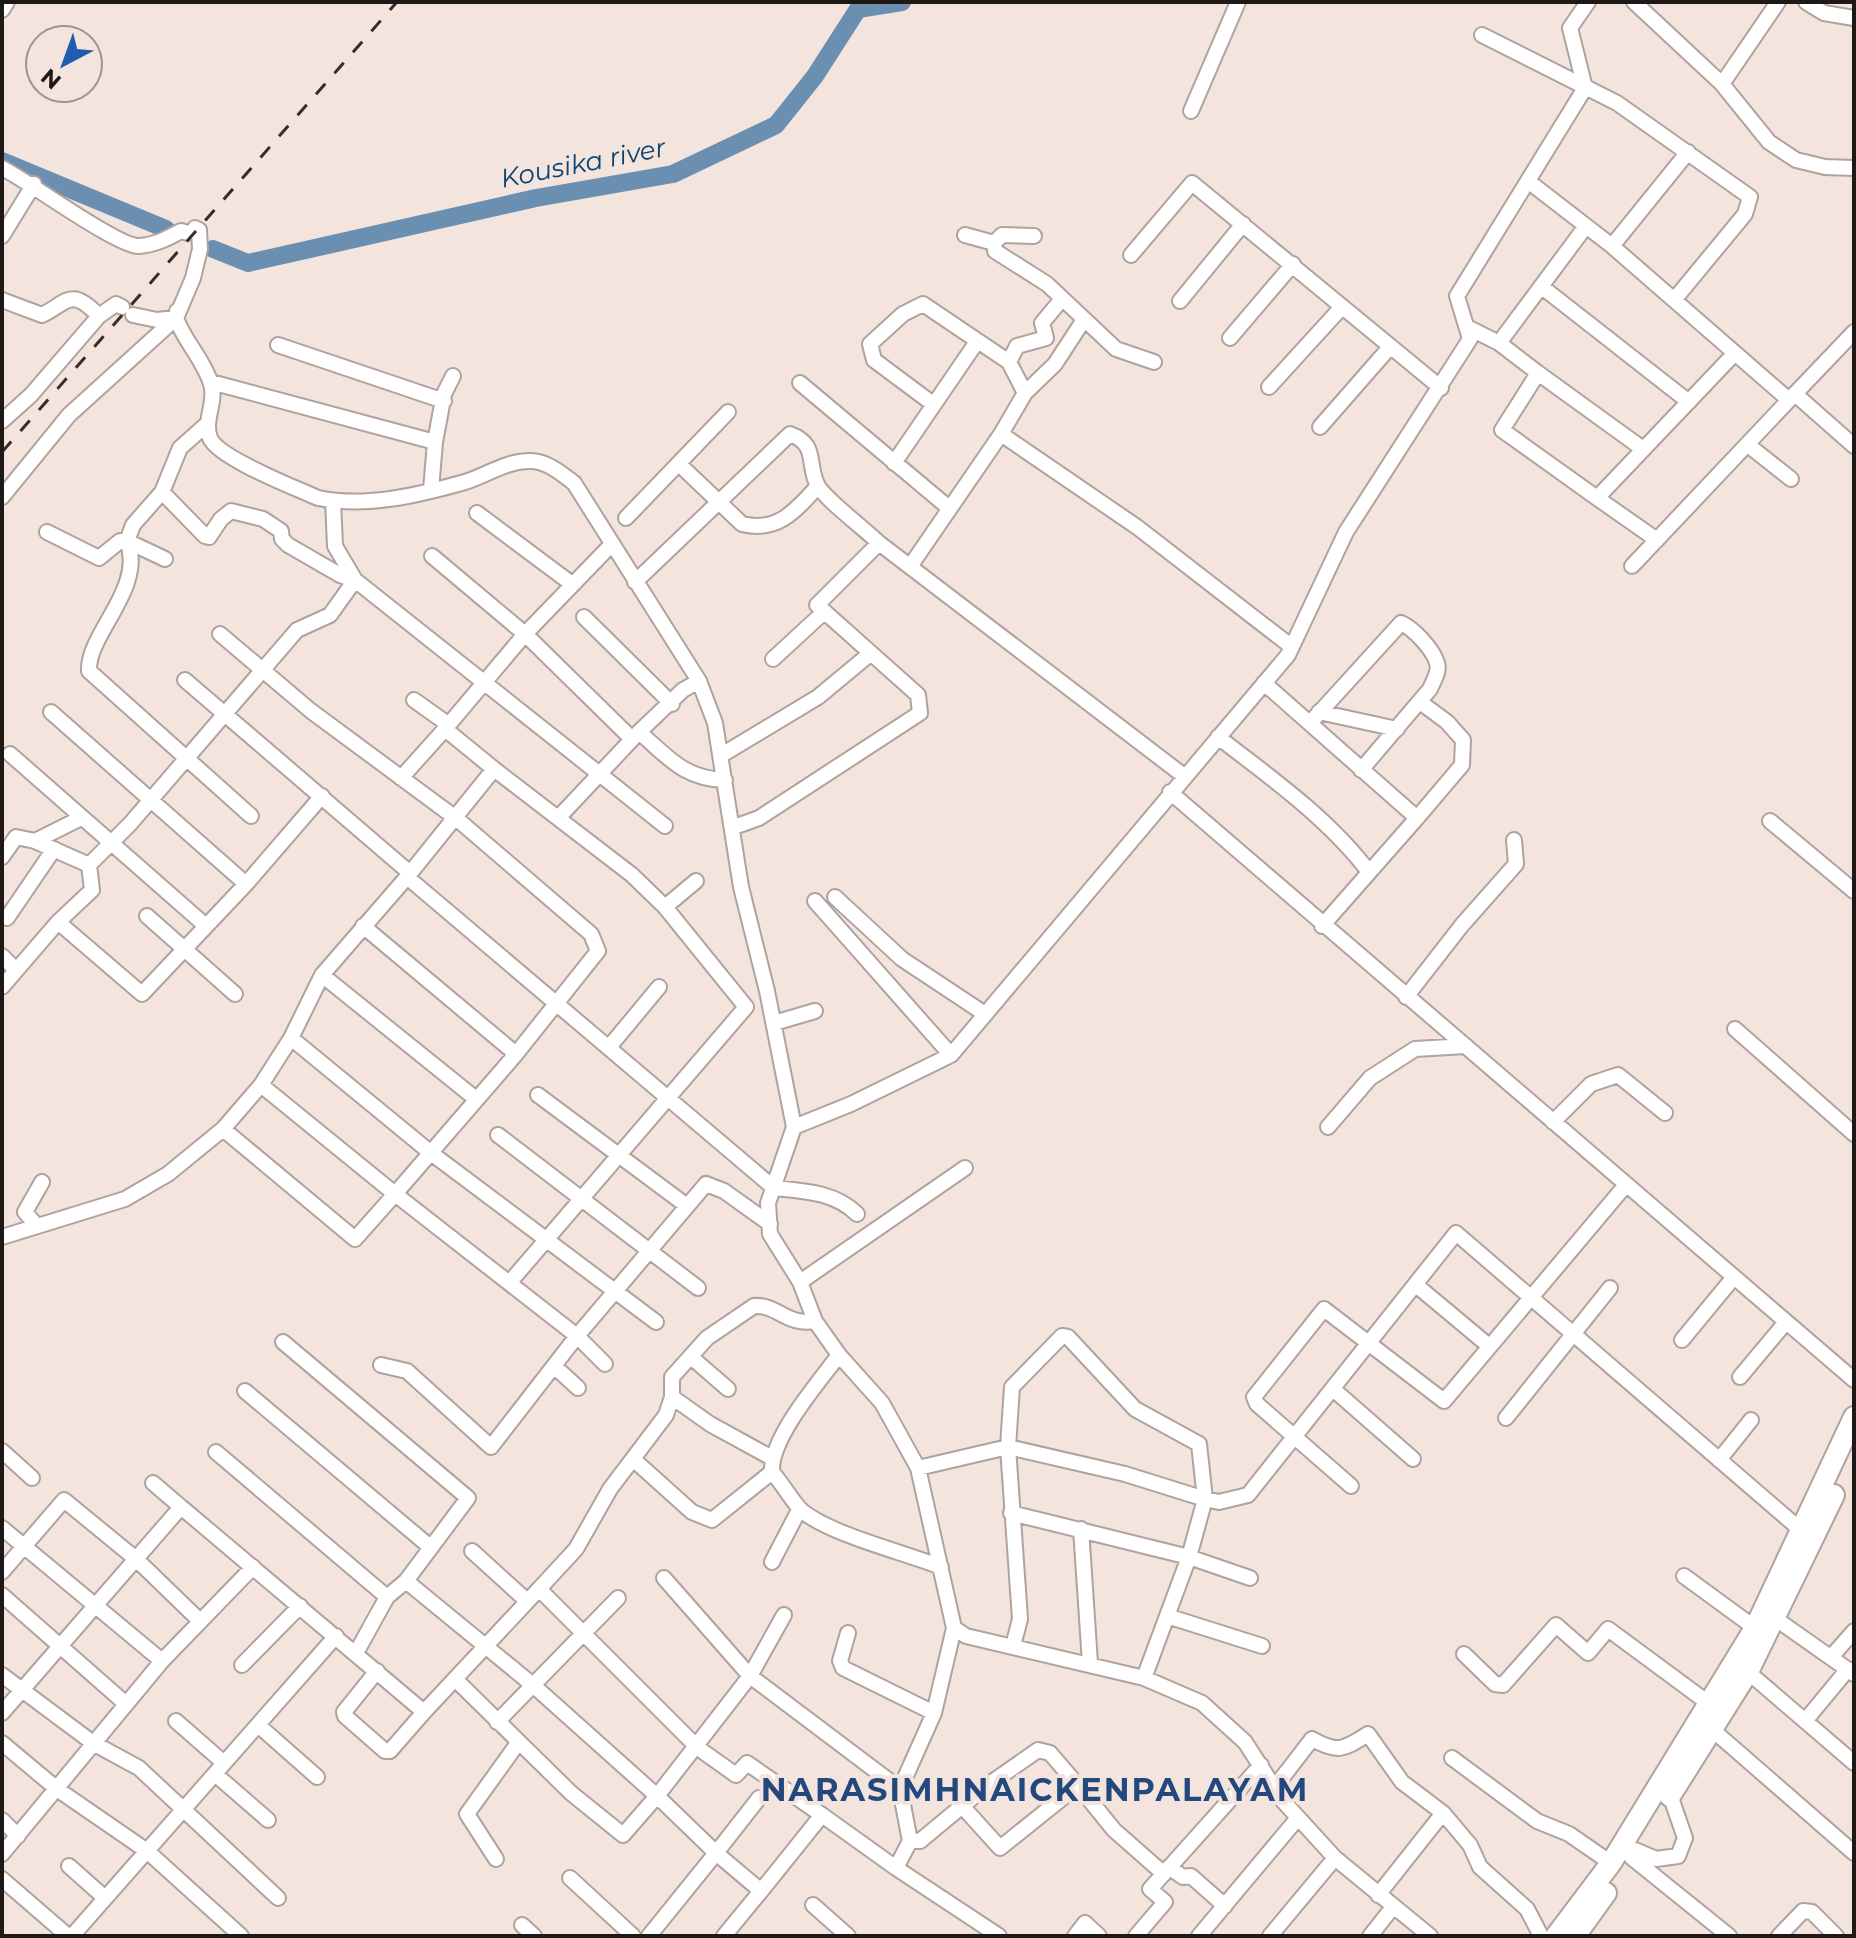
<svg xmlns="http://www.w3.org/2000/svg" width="1856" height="1938" font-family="Montserrat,sans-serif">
  <rect width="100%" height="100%" fill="#f4e4de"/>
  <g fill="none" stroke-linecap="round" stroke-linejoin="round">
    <path stroke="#6b8fb1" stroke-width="18" d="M 2,161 L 166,229
      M 213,249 L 248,263 L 536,198 L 673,174 L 776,125 L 815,76 L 858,9 L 902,2"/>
    <defs>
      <path id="minor" d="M 1634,2 L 1722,84 L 1769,142 L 1796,160 L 1825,167 L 1854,168
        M 1806,2 L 1824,13 L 1854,18
        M 2,10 L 7,2
        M 1482,35 L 1617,103 L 1750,197 L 1745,214 L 1674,300
        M 1722,84 L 1778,2
        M 1191,111 L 1238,2
        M 2,168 C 30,182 118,247 139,246 C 155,245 168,238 181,231 L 188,233
        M 1528,181 L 1612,246 L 1789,400 L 1854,332
        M 195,228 L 199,230 L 200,249 L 193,278 L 176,318 C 184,341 204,360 211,384 C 217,402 203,420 210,438 C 218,458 296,488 318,498 C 366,508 419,495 465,482 C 487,475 506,461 530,461 C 547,461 561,473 574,483 L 699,681 L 715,723 L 741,887 L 767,991 L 794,1127 L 768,1203 L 770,1234 L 800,1282 L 815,1321 L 839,1355 L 882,1403 L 918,1468 L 954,1628 L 966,1636 L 1144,1678 L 1202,1703 L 1245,1742 L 1283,1801 L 1335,1858 L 1430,1936
        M 965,235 L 994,243 L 1002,235 L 1034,236
        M 2,236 L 34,184
        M 994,243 L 995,251 L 1047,284 L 1116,349 L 1154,362
        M 1612,246 L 1688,152
        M 1131,255 L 1192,183 L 1441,388
        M 1542,287 L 1689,402
        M 2,300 L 42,315 C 67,303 70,286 99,316
        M 1180,301 L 1243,224
        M 133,315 L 157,320 L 176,318
        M 1469,328 L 1499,343 L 1538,373 L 1502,430 L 1597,498 L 1735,353
        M 1230,338 L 1293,264
        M 1499,343 L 1586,226
        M 278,345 L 444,401
        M 1009,362 L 1017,346 L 1046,338 L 1042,323 L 1062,299
        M 1538,373 L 1643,449
        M 211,382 L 435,442 L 431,490
        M 800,383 L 949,508
        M 1269,387 L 1341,308
        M 1795,394 L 1854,446
        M 933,404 L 874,360 L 870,344 L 903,314 L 923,304 L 1009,362 L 1025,393
        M 2,421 L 31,395 L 99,316 L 116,304 L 122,307
        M 207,424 L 180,448 L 162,492 L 133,525 L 127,541 C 146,588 87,634 89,671 L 251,816
        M 1320,427 L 1390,347
        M 1001,434 L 1137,527 L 1292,647
        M 435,442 L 444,394 L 453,376
        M 1748,445 L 1791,479
        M 894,463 L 976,343
        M 680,465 L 742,524 C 778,533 796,510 818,486
        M 162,492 L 205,536 L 209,537 L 221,519 L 231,511 L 263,519 L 281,531 L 282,539 L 288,545 L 340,575 L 355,580
        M 2,497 L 69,415 L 176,318 L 177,311
        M 1597,498 L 1657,540
        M 333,501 L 335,546 L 355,580 L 665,826
        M 477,513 L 572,584
        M 626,518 L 728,412
        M 47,532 L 99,558 L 120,541 L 127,541 L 165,559
        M 432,556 L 525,634 L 632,739
        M 911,565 L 1001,434 L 1025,393 L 1055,364 L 1083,321
        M 1632,566 L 1789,400
        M 635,582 L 790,434 C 819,445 806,464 818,486 C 825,499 866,530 879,543
        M 584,617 L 672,704
        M 220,634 L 311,711 L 457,819 L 591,934 L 598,951 L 516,1054 L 395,1194 L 261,1085
        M 773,659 L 824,612
        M 185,680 L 410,873
        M 1264,683 L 1417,818 L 1322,926
        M 414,700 L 449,725
        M 51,712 L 246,884
        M 1319,712 L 1397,729
        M 1310,723 L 1401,623 C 1413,628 1433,649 1437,663 C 1440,671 1433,682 1430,689 L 1361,770
        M 639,732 C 668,757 684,779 725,780
        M 1218,737 C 1270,777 1329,819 1369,872
        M 10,754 L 206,926
        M 720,756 L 818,697 L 871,653
        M 494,769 L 445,729 L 525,634 L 612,544
        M 401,778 L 445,729
        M 1170,792 L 1854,1380
        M 559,817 L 639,732 L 683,690 L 699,681
        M 1417,818 L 1462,765 L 1463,740 L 1447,722 L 1420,702
        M 1770,821 L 1854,891
        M 734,827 L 759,818 L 920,713 L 918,695 L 817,605 L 879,543 L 1184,776
        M 35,841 L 81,818
        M 2,857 L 16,837 L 35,841 L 89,865 L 130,824 L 297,630 L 330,615 L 355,580
        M 407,877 L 494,769 L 632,875 L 665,907 L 746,1007 L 510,1282
        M 835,897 L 902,959 L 985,1014
        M 815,901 L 951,1055
        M 665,907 L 696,881
        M 147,916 L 235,994
        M 7,918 L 54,849
        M 58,922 L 92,890 L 89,865
        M 363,926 L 516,1054
        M 2,956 L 16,970
        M 322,975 L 476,1099
        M 2,987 L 58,922 L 142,994 L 246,884 L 322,796
        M 1406,997 L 1462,925 L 1516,864 L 1514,840
        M 774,1023 L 815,1011
        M 1735,1029 L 1854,1134
        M 291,1038 L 431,1153 L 656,1322
        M 610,1046 L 659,987
        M 538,1095 L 687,1206
        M 1553,1122 L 1591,1084 L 1618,1075 L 1665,1113
        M 794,1127 L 851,1104 L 951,1055 L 1288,655 L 1346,532 L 1470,339 L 1457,296 L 1585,88 L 1570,28 L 1588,2
        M 1328,1127 L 1370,1078 L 1415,1049 L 1466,1046
        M 498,1135 L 698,1288
        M 770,1224 L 724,1191 L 706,1184 L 577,1336 L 395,1194 L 355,1239 L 223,1129 L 261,1085 L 291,1038 L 322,975 L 407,877 L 774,1188 C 804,1191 835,1192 857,1214
        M 36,1225 L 25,1212 L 42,1182
        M 2,1237 L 125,1199 L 168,1174 L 223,1129
        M 800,1282 L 965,1168
        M 1416,1285 L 1489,1346
        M 815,1321 C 786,1326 777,1304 754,1306 L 707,1338 L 672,1377 L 672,1397 L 666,1415 L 610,1489 L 576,1549 L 539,1589 L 698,1748 L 736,1775 L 747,1763 L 822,1815
        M 1682,1340 L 1734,1277
        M 283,1342 L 468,1498 L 406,1581 L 387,1597 L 356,1653
        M 839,1355 C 818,1383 770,1438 772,1472 C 782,1483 794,1504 802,1511 C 832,1535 903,1552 941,1567
        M 691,1357 L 728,1389
        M 381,1365 L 407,1371 L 491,1447 L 577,1336 L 605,1364
        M 554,1366 L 578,1388
        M 1740,1377 L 1786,1322
        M 1333,1389 L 1413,1459
        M 245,1391 L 429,1546
        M 672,1397 L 710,1424 L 772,1458
        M 1506,1418 L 1610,1288
        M 2,1451 L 32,1478
        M 216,1452 L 387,1597
        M 633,1459 L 692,1512 L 712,1520 L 772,1472
        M 1719,1460 L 1751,1420
        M 918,1468 L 1008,1447 L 1125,1474 L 1205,1499 L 1199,1444 L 1135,1409 L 1068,1337 L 1062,1336 L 1012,1387 L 1008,1447 L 1020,1619 L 1013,1646
        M 153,1483 L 181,1507
        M 1351,1486 L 1257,1404 L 1254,1397 L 1324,1309 L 1444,1401 L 1625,1186
        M 1011,1513 L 1189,1557 L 1250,1578
        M 2,1528 L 162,1661 L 253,1567
        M 1081,1529 L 1090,1663
        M 472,1551 L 527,1601
        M 772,1562 L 799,1510
        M 2,1572 L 64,1500 L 136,1559 L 200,1621
        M 1684,1576 L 1755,1628
        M 664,1578 L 750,1676 L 784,1615
        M 406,1581 L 534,1686 L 657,1796 L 623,1835 L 571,1793 L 455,1679
        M 2,1595 L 126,1704
        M 1167,1616 L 1262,1646
        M 1776,1619 L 1854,1674
        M 954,1628 L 934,1713 L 900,1789 L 910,1841 L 896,1868 L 999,1936
        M 848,1633 L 840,1661 L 843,1668 L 934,1713
        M 1464,1654 L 1495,1684 L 1503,1685 L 1556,1625 L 1588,1653 L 1608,1629 L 1715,1708
        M 1832,1656 L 1854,1631
        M 242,1665 L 300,1606
        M 377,1671 L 344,1712 L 345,1716 L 385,1751 L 390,1751 L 424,1712
        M 1748,1672 L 1854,1763
        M 2,1675 L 93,1743 L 139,1768 L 278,1898
        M 1144,1678 L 1189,1557 L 1205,1499 L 1219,1502 L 1248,1495 L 1456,1233 L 1802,1531
        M 2,1713 L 181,1507 L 424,1712 L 539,1589
        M 176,1721 L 224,1763
        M 1805,1721 L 1848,1669
        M 497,1722 L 618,1598
        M 258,1725 L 317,1777
        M 1707,1725 L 1854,1853
        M 2,1743 L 57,1789 L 147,1851 L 241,1936
        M 1452,1758 L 1537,1821 L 1569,1834 L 1611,1863
        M 215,1774 L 268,1820
        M 1275,1787 L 1312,1739 C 1339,1754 1344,1749 1368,1734 L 1402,1782 L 1443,1813 L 1470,1845 L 1480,1867 L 1527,1909 L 1541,1936
        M 759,1798 L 716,1853 L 761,1891 L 822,1815 L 896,1868
        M 963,1807 L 1000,1848 L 1076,1787 L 1080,1788 L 1114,1830 L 1164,1874
        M 2,1820 L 18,1836
        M 910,1841 L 920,1841 L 985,1787 L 1038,1750 L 1050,1753 L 1080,1788
        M 1635,1850 L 1656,1859 L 1678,1856 L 1685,1838 L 1670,1795
        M 2,1854 L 162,1661
        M 1631,1857 L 1729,1936
        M 496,1859 L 467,1814 L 518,1743
        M 69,1866 L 105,1898
        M 1169,1867 L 1183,1877 L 1191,1876 L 1225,1906
        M 570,1878 L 633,1936
        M 2,1879 L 68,1936
        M 1378,1895 L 1443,1813
        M 813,1905 L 848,1936
        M 522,1925 L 534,1936
        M 72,1936 L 336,1636
        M 649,1936 L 716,1853 L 657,1796 L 750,1676 L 900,1789
        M 724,1936 L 761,1891
        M 1075,1936 L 1085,1923 L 1099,1936
        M 1136,1936 L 1165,1902 L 1150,1889 L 1261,1765
        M 1199,1936 L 1297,1819
        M 1270,1936 L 1335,1858
        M 1370,1936 L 1393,1907
        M 1779,1936 L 1803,1911 L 1812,1912 L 1836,1936"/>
      <path id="highway" d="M 1670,1796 L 1748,1672 L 1834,1495
        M 1556,1936 L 1611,1863 L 1755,1628 L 1854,1417
        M 1575,1936 L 1606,1893"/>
    </defs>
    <use href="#minor" stroke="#b0a29c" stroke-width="18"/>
    <use href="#highway" stroke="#b0a29c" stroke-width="24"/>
    <use href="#minor" stroke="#fff" stroke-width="14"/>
    <use href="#highway" stroke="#fff" stroke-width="20"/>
    <path stroke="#342e2b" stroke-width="3" stroke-dasharray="14 14" stroke-linecap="butt" d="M 2,452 L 397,2"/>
  </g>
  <g text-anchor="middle" stroke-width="8" stroke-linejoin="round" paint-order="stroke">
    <g font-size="26" font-style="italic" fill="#084471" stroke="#f4e4de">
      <text transform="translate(583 163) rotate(-11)" y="9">Kousika river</text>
    </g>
    <g font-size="32" font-weight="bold" letter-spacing="2" fill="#23487e" stroke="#f4e4de">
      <text x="1035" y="1801">NARASIMHNAICKENPALAYAM</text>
    </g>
  </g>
  <rect width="1856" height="1938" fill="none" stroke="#1e1916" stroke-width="8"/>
  <g transform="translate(64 64) rotate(221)"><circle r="38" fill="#f4e4de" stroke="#9e938e" stroke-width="2"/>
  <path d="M0-6L14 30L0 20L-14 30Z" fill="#225cae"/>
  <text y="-12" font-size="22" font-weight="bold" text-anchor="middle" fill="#1e1916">N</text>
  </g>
</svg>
